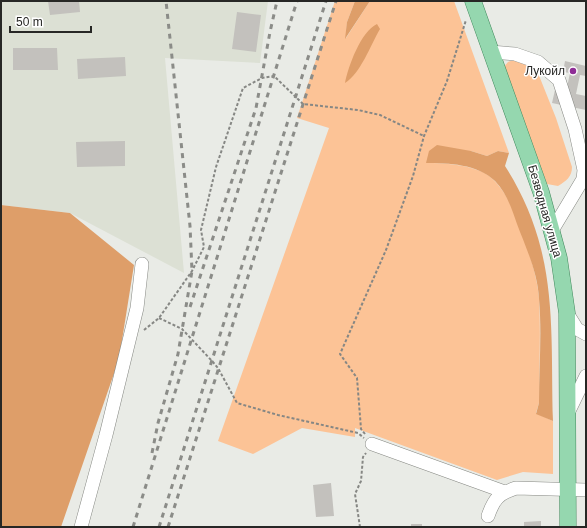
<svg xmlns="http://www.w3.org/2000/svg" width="587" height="528" font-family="Helvetica,sans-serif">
  <rect width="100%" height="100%" fill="#e9ebe6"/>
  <path fill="#dce0d4" d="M 1,1 L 268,1 L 260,63 L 165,58 L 184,273 L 70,213 L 1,205 Z"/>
  <path fill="#fcc396" d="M 335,1 L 355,1 L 347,22 L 346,38 L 370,1 L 454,1 L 509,153 L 498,151 L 487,156 L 471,151 L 426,163 C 444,163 463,164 480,171 C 491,175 500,186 506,196 C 519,218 538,274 539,299 C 541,333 539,368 539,403 L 536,413 L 553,421 L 553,474 L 523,472 L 497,480 L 355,428 L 355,437 L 302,428 L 253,454 L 218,441 L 329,128 L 297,118 Z
    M 516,59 L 536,68 L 556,118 L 572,167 C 572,177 566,181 558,186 L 547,184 L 502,69 L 508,62 Z"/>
  <path fill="#de9e69" d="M 355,1 L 370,1 L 345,39 L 347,22 Z
    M 377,24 L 380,29 C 370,46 361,73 345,83 C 348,67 361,31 377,24 Z
    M 437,145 L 471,151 L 487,156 L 498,151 L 509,153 L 505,166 C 521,191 534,220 541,249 C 555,304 551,365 553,421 L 536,414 L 539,403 C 539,368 542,333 539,299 C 538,273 526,248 517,224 C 512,209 506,192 495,181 C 477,164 449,163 426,163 L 429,151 Z
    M 1,205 L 70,213 L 134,265 L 119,359 L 61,527 L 1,527 Z"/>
  <path fill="#c3c1bd" d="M 48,1 L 79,1 L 80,12 L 50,15 Z
    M 237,12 L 261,15 L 256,52 L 232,49 Z
    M 13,48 L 57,48 L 58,70 L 13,70 Z
    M 125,57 L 126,76 L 78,79 L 77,59 Z
    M 565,61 L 586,66 L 586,76 L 580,75 L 576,94 L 586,96 L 586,110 L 552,103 L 555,90 L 566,92 L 570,73 L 563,72 Z
    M 125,141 L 125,166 L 77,167 L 76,142 Z
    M 331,483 L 334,516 L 316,517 L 313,485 Z
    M 541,521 L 541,527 L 524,527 L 524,522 Z
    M 411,524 L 422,524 L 422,527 L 411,527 Z"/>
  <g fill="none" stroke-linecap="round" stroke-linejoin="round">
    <defs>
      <path id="minor" d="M 490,52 L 515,54 L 538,62 L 559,80 L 575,129 L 584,170 L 583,179 L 553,229
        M 567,313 L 577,329 L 586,334
        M 568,413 L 586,376
        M 372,444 L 505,492
        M 488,516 C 494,499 498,494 516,488 L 586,490
        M 81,527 L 106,435 L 137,308 L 142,264"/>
      <path id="major" d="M 473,1 L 541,192 L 559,258 L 567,313 L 568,527"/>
    </defs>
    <use href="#minor" stroke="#868883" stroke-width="14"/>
    <use href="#major" stroke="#41885c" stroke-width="17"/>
    <path stroke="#868784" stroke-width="2" stroke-dasharray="3 2" stroke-linecap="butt" d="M 159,318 L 182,329 L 212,361 L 218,368 L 237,403 L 278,415 L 358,433 L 364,438
      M 144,330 L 159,318 L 192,271 L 204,247 L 201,230 L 216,167 L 243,88 L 262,78 L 274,76 L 303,104 L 358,110 L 380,115 L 424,136
      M 365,434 L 361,429 L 357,378 L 340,354 L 386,250 L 413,176 L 424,136 L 447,81 L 466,20
      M 360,527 L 355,494 L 361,481 L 363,457 L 366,453"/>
    <use href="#minor" stroke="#fff" stroke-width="13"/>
    <use href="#major" stroke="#95d7af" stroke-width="16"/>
    <path stroke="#8b8c88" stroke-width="3" stroke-dasharray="5 5" stroke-linecap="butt" d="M 190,307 L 256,108 L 270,32 L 277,1
      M 152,453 L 158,423 L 178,354 L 192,271 L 190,226 L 166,1
      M 133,527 L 297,1
      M 159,527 L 326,1
      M 168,527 L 336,1"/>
  </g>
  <circle fill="#8f2d96" stroke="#fff" stroke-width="1.5" cx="573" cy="71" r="4"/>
  <g text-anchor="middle" stroke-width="3" stroke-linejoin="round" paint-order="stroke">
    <g font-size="12" fill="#272725" stroke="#fff" text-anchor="end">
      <text x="565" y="75">Лукойл</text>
    </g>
    <g font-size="12" fill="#272725" stroke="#fff">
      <text transform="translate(545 211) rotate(74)" y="4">Безводная улица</text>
    </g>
  </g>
  <rect width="587" height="528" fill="none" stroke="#272725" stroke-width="4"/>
  <path d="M10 26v6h81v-6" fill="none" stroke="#272725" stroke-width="2"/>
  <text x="16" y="26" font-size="12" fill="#272725" stroke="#ffffff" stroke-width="3" paint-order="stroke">50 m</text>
</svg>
